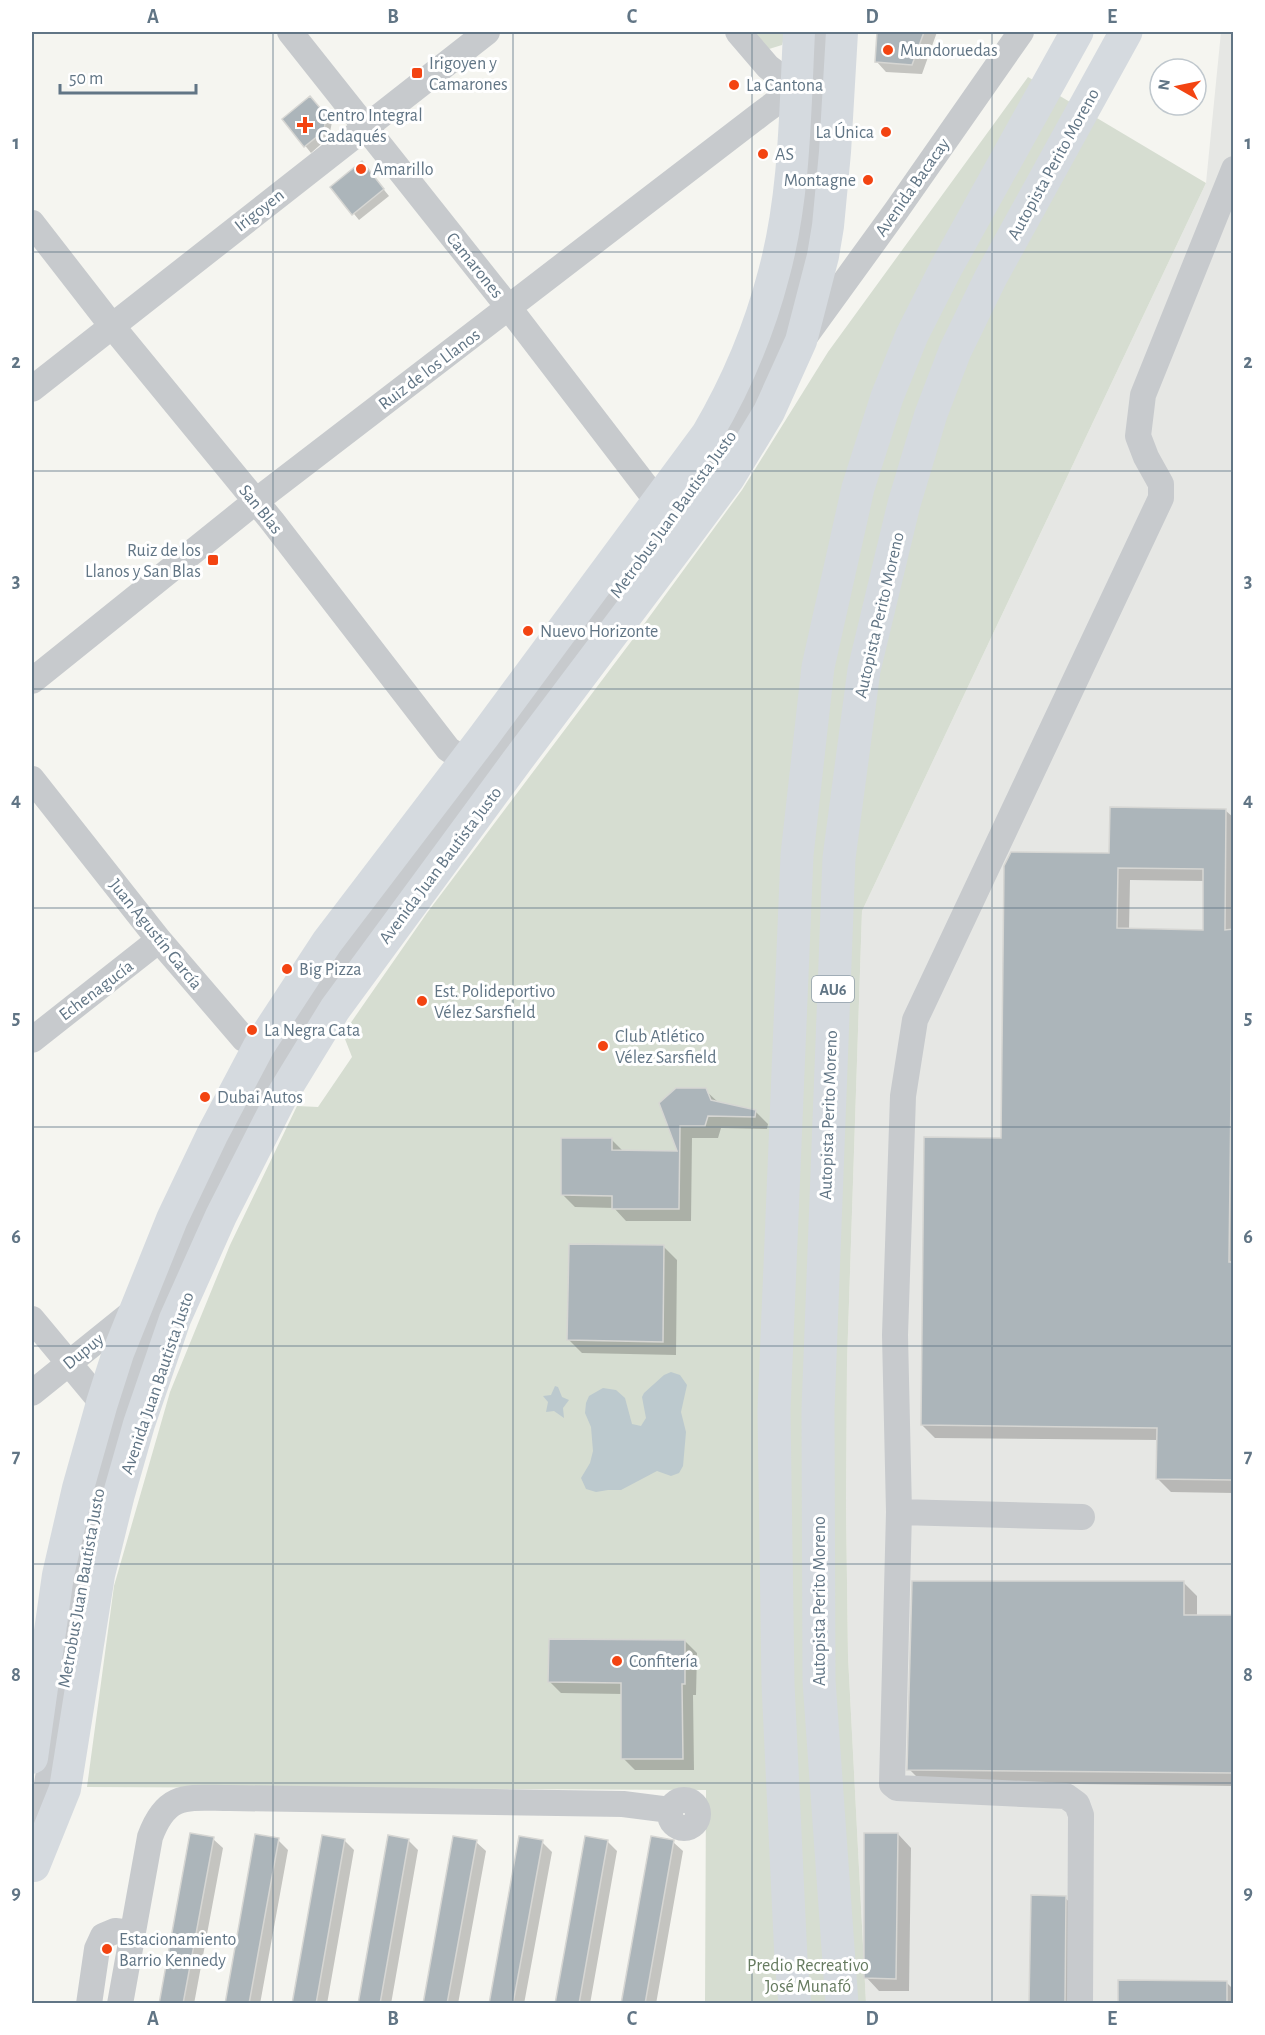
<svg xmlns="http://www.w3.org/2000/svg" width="1265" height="2035" font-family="'Alegreya Sans',sans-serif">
  <rect width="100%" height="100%" fill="#f5f5f0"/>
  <path fill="#e6e7e4" d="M 1221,32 L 1233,32 L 1233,2003 L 866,2003 L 848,1656 L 846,1505 L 847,1363 L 862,911 L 1206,183 Z"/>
  <path fill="#d6ddd1" d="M 748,32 L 786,32 L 782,45 L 769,49 Z
    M 1028,77 L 1206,183 L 862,911 L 847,1363 L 846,1505 L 848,1656 L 866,2003 L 705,2003 L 706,1790 L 87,1787 L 114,1586 L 170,1392 L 230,1245 L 297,1106 L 318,1107 L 352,1057 L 343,1034 L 427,913 L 639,631 L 742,490 L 828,352 Z"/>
  <path fill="#bcc9ce" d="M 671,1372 L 680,1375 L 687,1385 L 681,1412 L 686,1432 L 683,1466 L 679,1473 L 671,1476 L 657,1471 L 621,1490 L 608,1490 L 596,1492 L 586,1489 L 581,1478 L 590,1463 L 593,1451 L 591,1427 L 585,1413 L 586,1403 L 589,1396 L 603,1388 L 616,1390 L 625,1398 L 632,1424 L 641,1426 L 646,1418 L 642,1397 L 644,1393 L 664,1375 Z
    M 555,1386 L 558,1387 L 562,1397 L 569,1400 L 563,1408 L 564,1418 L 554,1411 L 546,1412 L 548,1402 L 543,1396 L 551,1395 Z"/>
  <path fill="#0003" fill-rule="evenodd" d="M 879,32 L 937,32 L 922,74 L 886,72 L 877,62 Z
    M 316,104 L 332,122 L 329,137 L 311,153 L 284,119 Z
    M 368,170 L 389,196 L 359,220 L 332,187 Z
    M 1225,810 L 1234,818 L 1234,1493 L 1171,1492 L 1158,1479 L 1158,1440 L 935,1438 L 922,1425 L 1002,1140 L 1111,854 ZM 1130,880 L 1205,881 L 1204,932 L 1129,930 Z
    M 705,1090 L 719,1103 L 755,1111 L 768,1124 L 767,1129 L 721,1128 L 718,1138 L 692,1138 L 691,1221 L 626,1221 L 614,1208 L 575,1207 L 563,1195 L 612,1140 L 624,1152 L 679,1153 L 661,1103 Z
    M 664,1247 L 677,1260 L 676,1355 L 582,1353 L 569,1340 Z
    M 1184,1583 L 1197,1596 L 1197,1617 L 1234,1617 L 1234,1786 L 922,1782 L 909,1769 Z
    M 685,1641 L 697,1653 L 696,1695 L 693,1695 L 694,1770 L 635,1770 L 623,1758 L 622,1694 L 561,1693 L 550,1682 Z
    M 898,1834 L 911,1848 L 909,1991 L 879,1991 L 866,1977 Z
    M 213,1839 L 223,1848 L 194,2004 L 161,2004 Z
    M 278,1840 L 288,1850 L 260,2004 L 226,2004 Z
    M 344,1840 L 354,1850 L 327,2004 L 293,2004 Z
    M 408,1840 L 418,1850 L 391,2004 L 360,2004 Z
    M 607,1841 L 617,1851 L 590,2004 L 557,2004 Z
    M 476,1842 L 486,1851 L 458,2004 L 424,2004 Z
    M 542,1842 L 552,1852 L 524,2004 L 490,2004 Z
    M 673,1842 L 683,1851 L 656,2004 L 622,2004 Z
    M 1065,1898 L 1075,1907 L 1073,2004 L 1030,2004 Z
    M 1226,1982 L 1234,1990 L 1234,2004 L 1119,2004 Z"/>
  <path fill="#acb5ba" stroke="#d6d6d3" stroke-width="1.5" fill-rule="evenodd" d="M 877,32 L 924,32 L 912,65 L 875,62 Z
    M 310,96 L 326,115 L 324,131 L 304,147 L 282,119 Z
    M 362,161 L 384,189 L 352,215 L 330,187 Z
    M 1110,807 L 1226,809 L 1225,930 L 1233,929 L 1229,1262 L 1233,1262 L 1233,1480 L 1156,1479 L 1157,1428 L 921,1425 L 924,1137 L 1001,1138 L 1004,866 L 1011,852 L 1109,853 ZM 1118,868 L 1203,869 L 1203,930 L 1117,928 Z
    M 676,1088 L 706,1088 L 711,1100 L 756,1110 L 755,1117 L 708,1116 L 705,1126 L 680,1126 L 679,1209 L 612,1209 L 612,1196 L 561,1195 L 561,1138 L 612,1138 L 612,1150 L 677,1151 L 659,1103 Z
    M 569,1244 L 664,1245 L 663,1342 L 567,1340 Z
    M 912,1581 L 1184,1581 L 1184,1615 L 1233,1615 L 1233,1773 L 907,1770 Z
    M 549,1639 L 685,1640 L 685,1684 L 682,1684 L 683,1759 L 621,1759 L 621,1683 L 548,1682 Z
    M 190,1833 L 214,1837 L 183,2004 L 159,2004 Z
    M 864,1833 L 898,1833 L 896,1979 L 864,1978 Z
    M 255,1834 L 279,1838 L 249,2004 L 225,2004 Z
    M 322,1835 L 345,1839 L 316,2004 L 292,2004 Z
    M 388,1835 L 409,1839 L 380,2004 L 358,2004 Z
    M 453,1836 L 477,1840 L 447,2004 L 423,2004 Z
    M 519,1836 L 543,1840 L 513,2004 L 489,2004 Z
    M 585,1836 L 608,1840 L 579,2004 L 555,2004 Z
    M 651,1836 L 674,1840 L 645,2004 L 621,2004 Z
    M 1031,1895 L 1066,1896 L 1065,2004 L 1029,2004 Z
    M 1118,1980 L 1227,1981 L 1227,2004 L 1118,2004 Z"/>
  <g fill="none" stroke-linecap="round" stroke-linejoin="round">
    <path stroke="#c7cacd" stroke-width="26" d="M 290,32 L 509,308 L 657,501
      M 738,32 L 768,67 L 796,88
      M 32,223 L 112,326 L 272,521 L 448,749 L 481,771
      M 807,334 L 896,211 L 1021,32
      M 32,389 L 487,32
      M 32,681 L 256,501 L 762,113 L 796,88 L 809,88
      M 32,779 L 159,940 L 244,1039 L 275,1053
      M 32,1040 L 159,940
      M 32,1319 L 102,1403
      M 32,1393 L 135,1310
      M 899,1512 L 1082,1517
      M670 1814a14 14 0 1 1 28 0a14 14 0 1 1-28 0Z
      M 40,1831 C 58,1716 71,1598 99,1486 C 109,1446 123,1407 136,1369 C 173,1260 215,1151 279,1055 L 458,804 L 690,494 L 750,402 L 776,343 L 797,272 L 803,241 L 813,151 L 820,32
      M 89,2004 L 97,1949 L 103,1936 L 115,1931 L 132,1933
      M 120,2004 L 150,1837 C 167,1791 188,1798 230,1798 L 623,1804 L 670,1810
      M 1080,2004 L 1081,1815 L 1077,1804 L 1066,1796 L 897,1788 L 892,1784 L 899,1512 L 895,1335 L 903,1096 L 915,1020 L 1161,498 L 1161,484 L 1146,457 L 1138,436 L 1143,395 L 1234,169"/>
    <path stroke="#d5dadf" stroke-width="32" d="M 32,1758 L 58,1575 L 78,1488 L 102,1403 L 118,1353 L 172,1219 L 212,1135 L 259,1046 L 327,942 L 484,736 L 707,434 C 737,383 759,331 774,273 C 795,195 795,112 799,32
      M 34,1866 L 65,1789 L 99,1575 L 119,1494 L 139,1424 L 175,1319 L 221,1216 L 283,1094 L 335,1009 L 517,761 L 684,539 L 729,478 L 769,412 L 801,341 L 823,256 L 828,226 L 835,152 L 842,32"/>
    <path stroke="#d5dadf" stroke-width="33" d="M 795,2004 L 791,1959 L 778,1684 L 774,1410 L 797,855 L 818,667 L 858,488 L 887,397 L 912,335 L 946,268 L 1077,32
      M 842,2004 L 819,1681 L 818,1410 L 839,858 L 864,670 L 904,504 L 931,414 L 955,351 L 991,277 L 1126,32"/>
  </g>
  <path fill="none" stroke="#617585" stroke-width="1.5" stroke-opacity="0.55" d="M 273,32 L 273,2004M 513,32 L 513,2004M 752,32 L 752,2004M 992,32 L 992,2004M 32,252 L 1234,252M 32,471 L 1234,471M 32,689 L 1234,689M 32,908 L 1234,908M 32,1127 L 1234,1127M 32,1346 L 1234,1346M 32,1564 L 1234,1564M 32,1783 L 1234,1783"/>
  <g fill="#f34412" stroke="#fff" stroke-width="2">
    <circle cx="888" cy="50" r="6"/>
    <rect x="411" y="67" width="12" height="12" rx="3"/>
    <circle cx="734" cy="85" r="6"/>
    <path d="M302 116h6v6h6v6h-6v6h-6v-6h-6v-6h6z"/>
    <circle cx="886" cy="132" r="6"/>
    <circle cx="763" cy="154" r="6"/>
    <circle cx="361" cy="169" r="6"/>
    <circle cx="868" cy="180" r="6"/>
    <rect x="207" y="554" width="12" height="12" rx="3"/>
    <circle cx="528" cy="631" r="6"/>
    <circle cx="287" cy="969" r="6"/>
    <circle cx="422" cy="1001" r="6"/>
    <circle cx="252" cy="1030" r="6"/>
    <circle cx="603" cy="1046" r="6"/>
    <circle cx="205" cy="1097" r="6"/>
    <circle cx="617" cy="1661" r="6"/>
    <circle cx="107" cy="1949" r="6"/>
  </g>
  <g text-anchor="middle" stroke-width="6" stroke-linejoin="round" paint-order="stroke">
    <rect fill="#fff" stroke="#909eaa" stroke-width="1.5" x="812" y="976" width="42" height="26" rx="4.5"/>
    <g font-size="16" font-weight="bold" fill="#617585">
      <text x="833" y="995">AU6</text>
    </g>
    <g font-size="18" fill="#617585" stroke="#fff" text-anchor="start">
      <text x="900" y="56">Mundoruedas</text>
      <text x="429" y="69">Irigoyen y<tspan x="429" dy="21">Camarones</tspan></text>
      <text x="746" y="91">La Cantona</text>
      <text x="318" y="121">Centro Integral<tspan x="318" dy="21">Cadaqués</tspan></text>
      <text x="874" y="138" text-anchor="end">La Única</text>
      <text x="775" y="160">AS</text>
      <text x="373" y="175">Amarillo</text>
      <text x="856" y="186" text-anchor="end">Montagne</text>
      <text x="201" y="556" text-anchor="end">Ruiz de los<tspan x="201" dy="21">Llanos y San Blas</tspan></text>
      <text x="540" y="637">Nuevo Horizonte</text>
      <text x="299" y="975">Big Pizza</text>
      <text x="434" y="997">Est. Polideportivo<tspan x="434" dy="21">Vélez Sarsfield</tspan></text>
      <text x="264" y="1036">La Negra Cata</text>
      <text x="615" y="1042">Club Atlético<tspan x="615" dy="21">Vélez Sarsfield</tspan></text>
      <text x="217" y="1103">Dubai Autos</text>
      <text x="629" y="1667">Confitería</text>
      <text x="119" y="1945">Estacionamiento<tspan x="119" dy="21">Barrio Kennedy</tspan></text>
    </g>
    <g font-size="18" fill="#617585" stroke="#fff">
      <text transform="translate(1053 164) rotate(-61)" y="6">Autopista Perito Moreno</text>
      <text transform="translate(912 187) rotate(-55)" y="6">Avenida Bacacay</text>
      <text transform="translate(259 210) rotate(-38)" y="6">Irigoyen</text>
      <text transform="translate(475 265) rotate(51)" y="6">Camarones</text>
      <text transform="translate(429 369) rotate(-37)" y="6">Ruiz de los Llanos</text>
      <text transform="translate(261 509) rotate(51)" y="6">San Blas</text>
      <text transform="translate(673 514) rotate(-54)" y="6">Metrobus Juan Bautista Justo</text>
      <text transform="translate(879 615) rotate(-77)" y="6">Autopista Perito Moreno</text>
      <text transform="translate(440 865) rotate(-53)" y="6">Avenida Juan Bautista Justo</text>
      <text transform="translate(156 934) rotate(51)" y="6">Juan Agustín García</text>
      <text transform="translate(96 990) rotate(-37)" y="6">Echenagucía</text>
      <text transform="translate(828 1115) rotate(-88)" y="6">Autopista Perito Moreno</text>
      <text transform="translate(83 1351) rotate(-39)" y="6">Dupuy</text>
      <text transform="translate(157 1383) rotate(-71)" y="6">Avenida Juan Bautista Justo</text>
      <text transform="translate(81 1588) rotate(-80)" y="6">Metrobus Juan Bautista Justo</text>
      <text transform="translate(819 1601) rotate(-90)" y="6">Autopista Perito Moreno</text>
    </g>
    <g font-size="18" fill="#667b60" stroke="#fff">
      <text x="808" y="1971">Predio Recreativo<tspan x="808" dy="21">José Munafó</tspan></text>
    </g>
  </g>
  <rect width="1265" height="2035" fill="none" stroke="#ffffff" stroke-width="66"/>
  <g transform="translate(1178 87) rotate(279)"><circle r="28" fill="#ffffff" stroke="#c0c8ce" stroke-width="1.5"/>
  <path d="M0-4.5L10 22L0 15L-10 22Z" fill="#f34412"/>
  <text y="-9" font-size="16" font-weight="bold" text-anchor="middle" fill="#617585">N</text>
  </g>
  <path d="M60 84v9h136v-9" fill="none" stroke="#617585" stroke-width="3"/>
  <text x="69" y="84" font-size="18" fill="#617585" stroke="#ffffff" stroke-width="4.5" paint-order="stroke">50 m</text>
  <rect x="33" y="33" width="1199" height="1969" fill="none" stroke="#617585" stroke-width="2"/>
  <g font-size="20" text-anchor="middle" font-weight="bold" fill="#617585">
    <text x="153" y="23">A</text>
    <text x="393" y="23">B</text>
    <text x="632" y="23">C</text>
    <text x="872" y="23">D</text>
    <text x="1112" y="23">E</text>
    <text x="16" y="149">1</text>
    <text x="1248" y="149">1</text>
    <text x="16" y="368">2</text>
    <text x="1248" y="368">2</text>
    <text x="16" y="587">3</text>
    <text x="1248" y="587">3</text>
    <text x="16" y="806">4</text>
    <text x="1248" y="806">4</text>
    <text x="16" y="1024">5</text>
    <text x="1248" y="1024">5</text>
    <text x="16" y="1243">6</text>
    <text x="1248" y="1243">6</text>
    <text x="16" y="1462">7</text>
    <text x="1248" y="1462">7</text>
    <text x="16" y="1681">8</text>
    <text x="1248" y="1681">8</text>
    <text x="16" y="1899">9</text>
    <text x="1248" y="1899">9</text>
    <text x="153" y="2025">A</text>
    <text x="393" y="2025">B</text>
    <text x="632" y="2025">C</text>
    <text x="872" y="2025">D</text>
    <text x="1112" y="2025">E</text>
  </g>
</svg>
